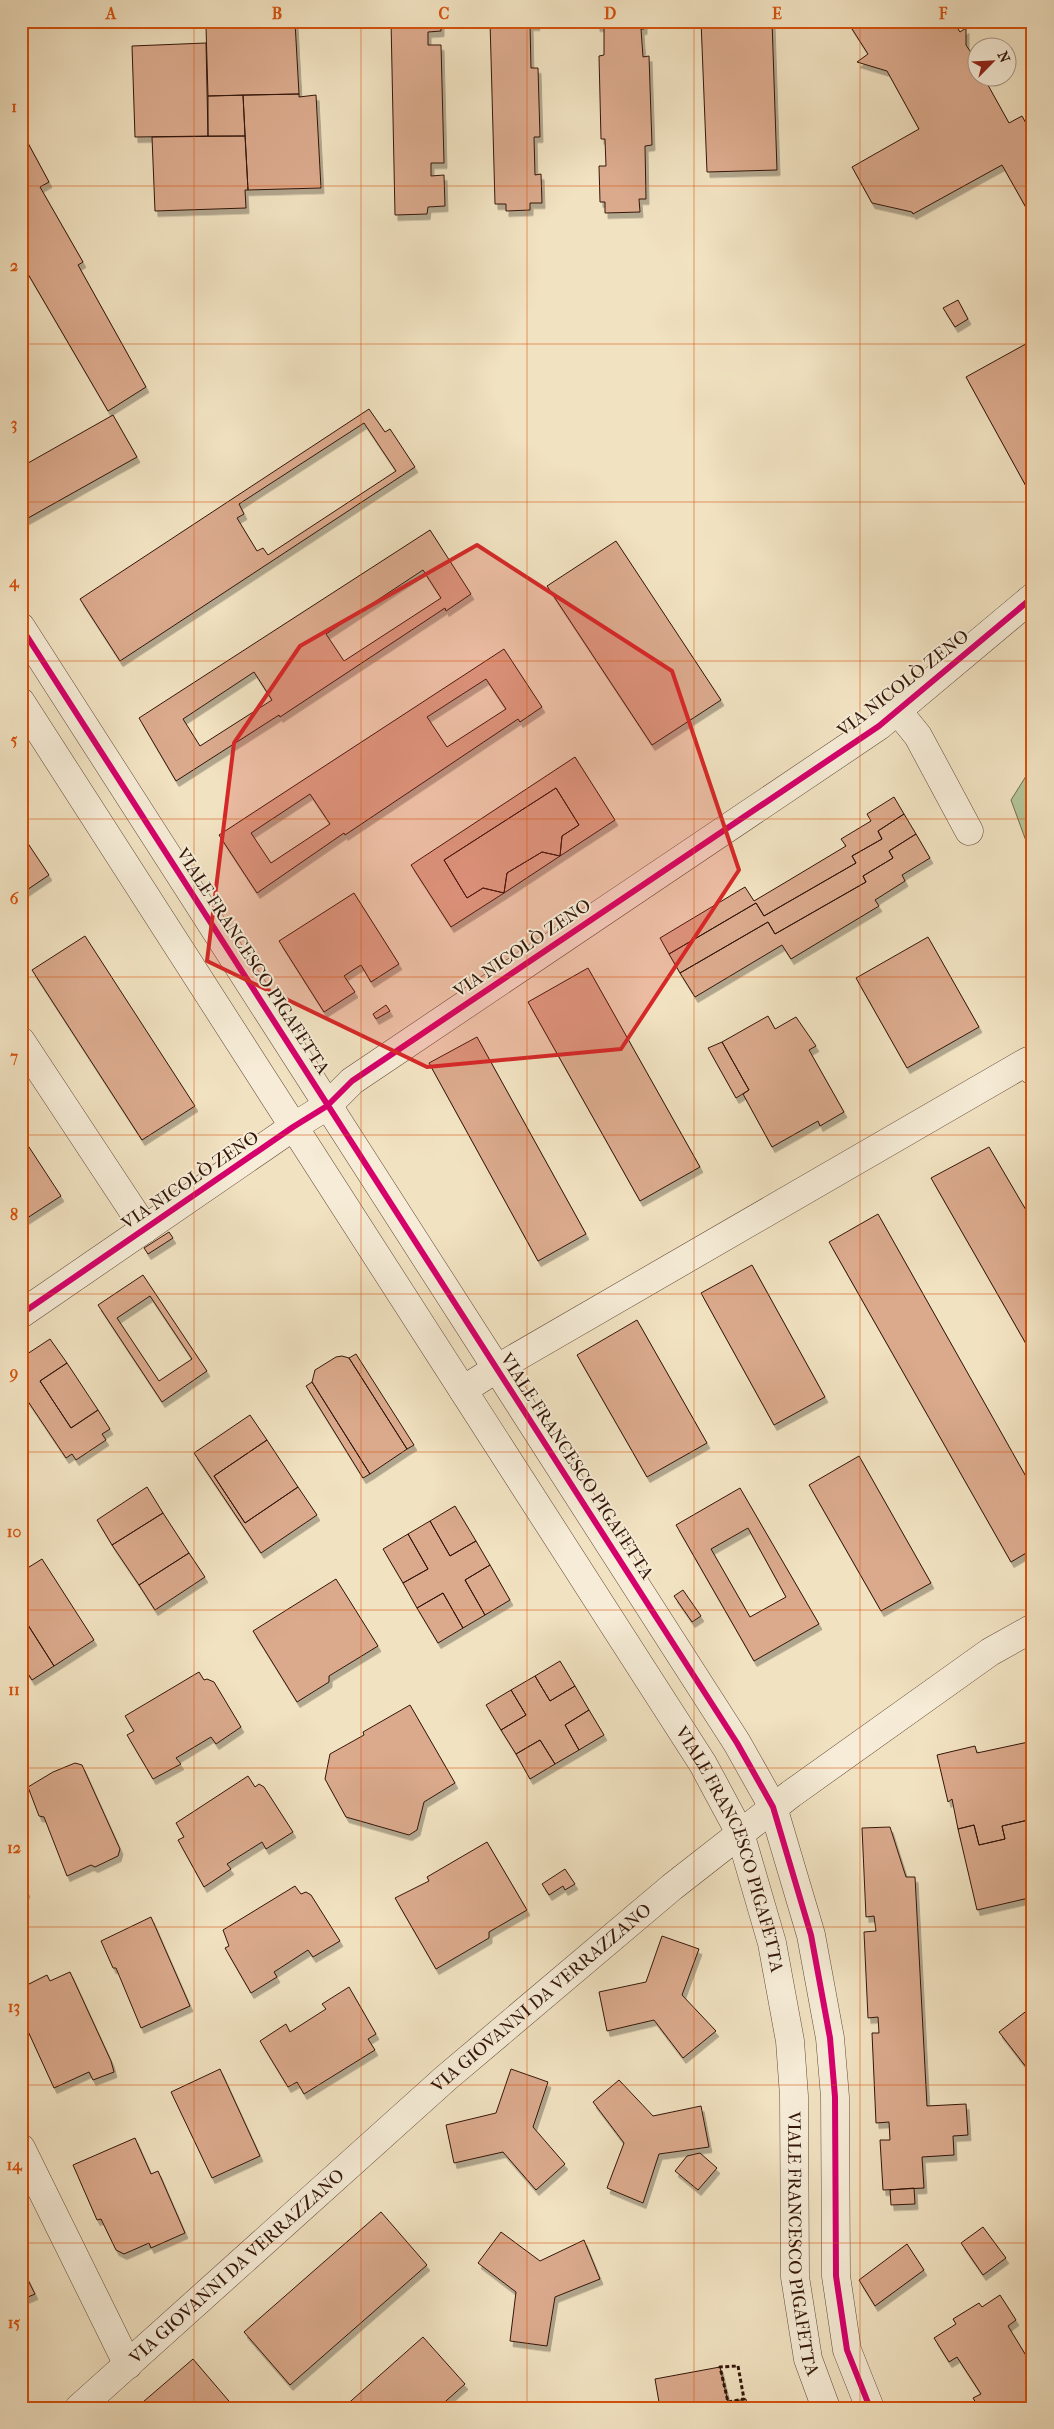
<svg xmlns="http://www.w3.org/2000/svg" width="1054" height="2429" font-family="'IM FELL French Canon',serif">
  <defs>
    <filter id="shadow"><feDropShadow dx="3" dy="5.5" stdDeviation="0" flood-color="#0004"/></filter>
  </defs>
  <rect width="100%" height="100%" fill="#f1e2c1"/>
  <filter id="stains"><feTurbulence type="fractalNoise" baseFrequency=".004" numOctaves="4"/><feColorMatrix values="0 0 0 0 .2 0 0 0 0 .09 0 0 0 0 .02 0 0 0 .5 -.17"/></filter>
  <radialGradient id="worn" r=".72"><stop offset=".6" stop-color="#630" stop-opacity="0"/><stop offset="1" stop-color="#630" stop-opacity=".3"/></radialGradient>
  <path fill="#b3c498" stroke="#736d51" d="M 1033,765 L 1033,860 L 1011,800 Z"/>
  <path fill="#dbaa8d" stroke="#33160a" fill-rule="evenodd" filter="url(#shadow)" d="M 391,21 L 441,21 L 441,31 L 428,32 L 428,45 L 441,45 L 444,163 L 431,163 L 431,176 L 444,175 L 445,206 L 428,207 L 427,214 L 395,215 Z
    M 490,21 L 536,21 L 537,25 L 530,25 L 531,68 L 538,68 L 540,137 L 534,137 L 535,175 L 541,174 L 542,203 L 530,203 L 530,210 L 506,211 L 506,204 L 495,204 Z
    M 597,21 L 644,21 L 644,29 L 641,29 L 643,57 L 649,56 L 652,145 L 645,146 L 646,199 L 639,199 L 640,212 L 605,213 L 605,202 L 600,202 L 599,166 L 606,166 L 605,139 L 601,139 L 599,56 L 604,55 L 604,26 L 597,26 Z
    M 701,21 L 772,21 L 777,170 L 707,172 Z
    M 847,21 L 926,21 L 927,23 L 953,21 L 960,32 L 966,28 L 966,45 L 976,60 L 976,78 L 984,78 L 1009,123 L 1022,116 L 1033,136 L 1033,220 L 1002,165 L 913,214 L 912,212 L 872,203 L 852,167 L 919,129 L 887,71 L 857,62 L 868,54 Z
    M 295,22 L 299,94 L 208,96 L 206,26 Z
    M 206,43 L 208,136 L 135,137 L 132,46 Z
    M 299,94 L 299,97 L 316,95 L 321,188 L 248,190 L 243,95 Z
    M 243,95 L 245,136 L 208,136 L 208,96 Z
    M 22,132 L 49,182 L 40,187 L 83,262 L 78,265 L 146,387 L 108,411 L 21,262 Z
    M 245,136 L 248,190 L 245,190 L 246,208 L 155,211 L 152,137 Z
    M 958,300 L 968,319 L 955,327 L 943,308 Z
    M 1033,340 L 1033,485 L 1027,488 L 966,377 Z
    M 369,409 L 385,432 L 390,429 L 415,467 L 120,661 L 80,599 ZM 364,423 L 396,471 L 268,555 L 263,548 L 257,551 L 237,518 L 244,514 L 239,504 Z
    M 113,415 L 137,457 L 21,522 L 21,467 Z
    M 430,530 L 471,594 L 446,611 L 445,608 L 280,717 L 279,715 L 176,781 L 139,718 ZM 423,570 L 441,598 L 344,661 L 326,634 ZM 254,672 L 272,700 L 200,746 L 183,719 Z
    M 616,541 L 721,700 L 652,745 L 547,586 Z
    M 504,649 L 542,707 L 520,722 L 518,719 L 345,835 L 344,833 L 257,893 L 219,835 ZM 486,679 L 506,709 L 447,747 L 427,717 ZM 310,794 L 330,824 L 271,863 L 251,833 Z
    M 575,757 L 615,820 L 560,856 L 562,836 L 579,825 L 556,788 L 444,860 L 467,898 L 483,888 L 504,893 L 451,927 L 411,865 Z
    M 556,788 L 579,825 L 562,836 L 560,856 L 542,852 L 507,873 L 504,893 L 483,888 L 467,898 L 444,860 Z
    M 894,797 L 904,814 L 878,831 L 882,839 L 852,856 L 856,863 L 764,916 L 756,903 L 669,954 L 660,938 L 745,887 L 754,901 L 786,882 L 846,846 L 841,839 L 871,821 L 867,814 Z
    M 904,814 L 916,834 L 889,851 L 893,858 L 863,876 L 866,882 L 775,934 L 768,922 L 680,973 L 669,954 L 756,903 L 764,916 L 856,863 L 852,856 L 882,839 L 878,831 Z
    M 21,833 L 49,875 L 21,894 Z
    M 916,834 L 930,858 L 902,875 L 905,881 L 875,900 L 879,906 L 791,959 L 782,945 L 695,997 L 680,973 L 768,922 L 775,934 L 866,882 L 863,876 L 893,858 L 889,851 Z
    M 542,852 L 560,856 L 504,893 L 507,873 Z
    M 354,893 L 399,964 L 371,982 L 361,965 L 353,970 L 344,976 L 355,992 L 324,1012 L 279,941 Z
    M 85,936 L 195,1106 L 142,1140 L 32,970 Z
    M 928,937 L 979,1027 L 907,1068 L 856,978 Z
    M 588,968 L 700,1167 L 640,1201 L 528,1002 Z
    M 386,1005 L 390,1011 L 376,1019 L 373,1014 Z
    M 768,1016 L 775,1029 L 796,1017 L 816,1046 L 809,1050 L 844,1112 L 820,1126 L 818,1121 L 772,1147 L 743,1094 L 749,1090 L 722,1042 Z
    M 477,1037 L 586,1234 L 538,1261 L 429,1063 Z
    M 722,1042 L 749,1090 L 736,1098 L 708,1048 Z
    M 27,1144 L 61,1196 L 21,1222 L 21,1147 Z
    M 989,1147 L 1033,1222 L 1033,1356 L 931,1178 Z
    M 878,1214 L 1033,1489 L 1033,1549 L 1011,1562 L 829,1242 Z
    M 169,1232 L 173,1238 L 148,1254 L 144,1248 Z
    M 752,1265 L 825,1397 L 774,1425 L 701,1293 Z
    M 143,1275 L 207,1371 L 162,1402 L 98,1305 ZM 150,1296 L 192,1359 L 159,1381 L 117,1318 Z
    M 637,1320 L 707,1443 L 647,1477 L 577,1355 Z
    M 50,1339 L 67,1363 L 40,1381 L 71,1428 L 98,1410 L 110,1429 L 102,1434 L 106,1440 L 76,1460 L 72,1454 L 66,1458 L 21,1391 L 21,1358 Z
    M 356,1354 L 414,1445 L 407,1449 L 349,1358 Z
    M 342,1356 L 349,1358 L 407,1449 L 370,1474 L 312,1382 L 315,1370 L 336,1357 Z
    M 67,1363 L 98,1410 L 71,1428 L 40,1381 Z
    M 312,1382 L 370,1474 L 363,1478 L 306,1386 Z
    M 250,1415 L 267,1440 L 214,1476 L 245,1523 L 298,1487 L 317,1515 L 261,1553 L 194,1453 Z
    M 267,1440 L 298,1487 L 245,1523 L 214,1476 Z
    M 859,1456 L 931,1583 L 881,1611 L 809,1485 Z
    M 147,1487 L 163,1513 L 112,1545 L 97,1520 Z
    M 740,1488 L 819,1624 L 754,1661 L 676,1525 ZM 748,1528 L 786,1597 L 750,1617 L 711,1549 Z
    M 455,1506 L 476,1541 L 450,1556 L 430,1521 Z
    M 163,1513 L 189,1553 L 139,1585 L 112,1545 Z
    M 430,1521 L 450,1556 L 476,1541 L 490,1565 L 465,1580 L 485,1615 L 463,1628 L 443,1593 L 417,1608 L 403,1583 L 428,1569 L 408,1534 Z
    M 408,1534 L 428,1569 L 403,1583 L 383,1549 Z
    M 189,1553 L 205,1577 L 155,1610 L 139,1585 Z
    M 42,1559 L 94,1640 L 54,1666 L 21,1614 L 21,1572 Z
    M 490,1565 L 510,1600 L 485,1615 L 465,1580 Z
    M 336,1579 L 378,1646 L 329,1676 L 329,1682 L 297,1702 L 253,1631 Z
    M 683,1590 L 701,1616 L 692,1622 L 674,1596 Z
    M 443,1593 L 463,1628 L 438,1643 L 417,1608 Z
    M 21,1614 L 54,1666 L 32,1680 L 21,1663 Z
    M 560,1661 L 575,1686 L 550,1701 L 535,1676 Z
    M 199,1672 L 204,1680 L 207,1679 L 214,1682 L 241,1727 L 216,1744 L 211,1737 L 176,1758 L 181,1764 L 153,1779 L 127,1735 L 134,1731 L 125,1716 Z
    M 535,1676 L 550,1701 L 575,1686 L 589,1710 L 565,1725 L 579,1750 L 555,1764 L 540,1740 L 516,1754 L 501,1730 L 526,1715 L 511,1690 Z
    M 511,1690 L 526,1715 L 501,1730 L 486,1705 Z
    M 410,1705 L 455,1783 L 424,1802 L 417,1830 L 409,1835 L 346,1817 L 325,1779 L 330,1754 L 364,1735 L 363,1732 Z
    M 589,1710 L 604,1735 L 579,1750 L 565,1725 Z
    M 540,1740 L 555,1764 L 530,1779 L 516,1754 Z
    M 1033,1741 L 1033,1819 L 1002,1826 L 1005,1839 L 979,1845 L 974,1825 L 958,1829 L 952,1799 L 948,1802 L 937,1755 L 975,1746 L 977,1753 Z
    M 75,1763 L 82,1765 L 120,1849 L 118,1856 L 95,1867 L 91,1865 L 67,1876 L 44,1817 L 39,1816 L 28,1787 L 53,1772 Z
    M 248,1776 L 255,1787 L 259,1784 L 264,1787 L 293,1832 L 266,1849 L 262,1842 L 227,1864 L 231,1869 L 204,1887 L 178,1840 L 184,1837 L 176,1823 Z
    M 1033,1819 L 1033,1897 L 977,1910 L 958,1829 L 974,1825 L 979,1845 L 1005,1839 L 1002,1826 Z
    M 890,1827 L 906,1877 L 915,1877 L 927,2106 L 966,2104 L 968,2135 L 953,2136 L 954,2155 L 922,2157 L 924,2188 L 883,2190 L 880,2140 L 890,2140 L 889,2122 L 876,2123 L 872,2033 L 879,2033 L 878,2017 L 868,2018 L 864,1932 L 876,1931 L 874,1916 L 866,1917 L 862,1828 Z
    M 487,1842 L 527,1910 L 489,1932 L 489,1938 L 436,1969 L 395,1898 L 429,1881 L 427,1877 Z
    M 565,1869 L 575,1884 L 565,1890 L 563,1886 L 549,1895 L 542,1884 Z
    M 21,1878 L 27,1892 L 21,1895 Z
    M 295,1886 L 301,1894 L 306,1892 L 311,1895 L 340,1941 L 313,1957 L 308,1950 L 274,1972 L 277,1977 L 251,1993 L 225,1948 L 229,1946 L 223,1930 Z
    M 151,1917 L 190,2006 L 141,2028 L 116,1968 L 113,1968 L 101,1941 Z
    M 662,1936 L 699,1949 L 682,1995 L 716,2031 L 683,2058 L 654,2020 L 607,2031 L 599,1992 L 646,1982 Z
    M 70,1972 L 111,2061 L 114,2072 L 93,2080 L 89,2072 L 54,2088 L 21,2016 L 21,1988 L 47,1975 L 50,1981 Z
    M 349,1987 L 376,2034 L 368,2039 L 375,2050 L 304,2094 L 297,2082 L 288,2087 L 260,2041 L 286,2024 L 290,2032 L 326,2009 L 322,2004 Z
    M 1033,2006 L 1033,2076 L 999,2032 Z
    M 220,2069 L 260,2156 L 212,2178 L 171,2092 Z
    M 511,2069 L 548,2082 L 533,2127 L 565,2164 L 536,2190 L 503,2152 L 454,2163 L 446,2125 L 496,2113 Z
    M 619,2080 L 653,2116 L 701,2106 L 709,2147 L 659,2154 L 643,2203 L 607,2188 L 624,2143 L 593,2102 Z
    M 135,2138 L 151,2174 L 158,2171 L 185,2233 L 151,2248 L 149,2243 L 124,2254 L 116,2250 L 101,2219 L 97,2220 L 73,2165 Z
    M 700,2153 L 717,2168 L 698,2190 L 675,2171 L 687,2156 Z
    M 914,2188 L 915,2204 L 891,2205 L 890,2190 Z
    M 381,2212 L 427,2265 L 290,2385 L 244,2332 Z
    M 983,2227 L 1006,2258 L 983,2275 L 961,2243 Z
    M 501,2232 L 540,2261 L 584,2240 L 600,2279 L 555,2297 L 547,2346 L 510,2341 L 516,2292 L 478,2263 Z
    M 907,2244 L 924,2270 L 875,2306 L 859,2280 Z
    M 21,2266 L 35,2294 L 21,2300 Z
    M 1000,2295 L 1016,2320 L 1008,2326 L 1030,2362 L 1033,2361 L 1033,2399 L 1018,2408 L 979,2408 L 973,2398 L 981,2394 L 957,2357 L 949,2362 L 934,2338 L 956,2324 L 953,2319 L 979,2303 L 982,2307 Z
    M 423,2337 L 465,2384 L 438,2408 L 343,2408 Z
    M 193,2359 L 234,2407 L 136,2408 Z
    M 720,2367 L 728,2402 L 723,2403 L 724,2408 L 660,2408 L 655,2379 Z
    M 746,2399 L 748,2408 L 724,2408 L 723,2403 Z"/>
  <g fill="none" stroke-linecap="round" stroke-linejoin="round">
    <defs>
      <g id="minor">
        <path d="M 21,627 L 737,1743 L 773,1807 L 811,1935 L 830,2038 L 835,2097 L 836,2276 L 847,2350 L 870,2408"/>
        <path id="s1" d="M 21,702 L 703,1764 L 740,1833 L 772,1943 L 790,2041 L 794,2096 L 795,2277 L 808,2359 L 826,2408"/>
        <path d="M 897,710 L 918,736 L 969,831"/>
        <path d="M 21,1041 L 145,1229"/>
        <path d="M 21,1314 L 293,1127 L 327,1106 L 352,1081 L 879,726 L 1033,597"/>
        <path d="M 463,1390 L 496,1369 L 1028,1061 L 1033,1071"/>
        <path d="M 21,2148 L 128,2365"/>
        <path id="s2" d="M 79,2408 L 446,2078 L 672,1887 L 791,1794 L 990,1652 L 1033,1628"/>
      </g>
    </defs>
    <use href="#minor" stroke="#624938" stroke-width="29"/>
    <path stroke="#33160a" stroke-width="3" stroke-dasharray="4 2.5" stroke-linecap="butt" d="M 738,2366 L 744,2399 L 728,2402 L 720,2367 Z"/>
    <use href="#minor" stroke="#f6ecd7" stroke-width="28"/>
    <defs>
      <path id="cycleway" d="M 21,627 L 737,1743 L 773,1807 L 811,1935 L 830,2038 L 835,2097 L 836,2276 L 847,2350 L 870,2408
        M 21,1314 L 293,1127 L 327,1106 L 352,1081 L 879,726 L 1033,597"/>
    </defs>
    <use href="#cycleway" stroke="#f6ecd7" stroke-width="9"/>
    <use href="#cycleway" stroke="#d6006c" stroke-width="6"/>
  </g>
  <path fill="#d62828" fill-opacity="0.2" stroke="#d62828" stroke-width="4" stroke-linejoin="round" d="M 477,545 L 672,671 L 739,870 L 621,1049 L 427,1067 L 207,961 L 234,743 L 300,646 Z"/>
  <path fill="none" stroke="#d6520c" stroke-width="1" stroke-opacity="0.55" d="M 194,21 L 194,2408M 361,21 L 361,2408M 527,21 L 527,2408M 694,21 L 694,2408M 860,21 L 860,2408M 21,186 L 1033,186M 21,344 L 1033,344M 21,502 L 1033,502M 21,661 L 1033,661M 21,819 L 1033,819M 21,977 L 1033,977M 21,1135 L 1033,1135M 21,1294 L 1033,1294M 21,1452 L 1033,1452M 21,1610 L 1033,1610M 21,1768 L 1033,1768M 21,1927 L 1033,1927M 21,2085 L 1033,2085M 21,2243 L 1033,2243"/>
  <g text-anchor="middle" stroke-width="4" stroke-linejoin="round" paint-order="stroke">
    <g font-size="18" fill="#33160a" stroke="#f6ecd7">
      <text transform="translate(903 683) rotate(-38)" y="6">VIA NICOLÒ ZENO</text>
      <text transform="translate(522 948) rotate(-34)" y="6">VIA NICOLÒ ZENO</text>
      <text transform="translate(253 961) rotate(57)" y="6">VIALE FRANCESCO PIGAFETTA</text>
      <text transform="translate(190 1180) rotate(-34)" y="6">VIA NICOLÒ ZENO</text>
      <text transform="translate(577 1466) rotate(57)" y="6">VIALE FRANCESCO PIGAFETTA</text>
      <text dy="6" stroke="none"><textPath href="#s1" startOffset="1352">VIALE FRANCESCO PIGAFETTA</textPath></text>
      <text dy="6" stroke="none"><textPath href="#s2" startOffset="618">VIA GIOVANNI DA VERRAZZANO</textPath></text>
      <text dy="6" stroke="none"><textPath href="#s1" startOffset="1758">VIALE FRANCESCO PIGAFETTA</textPath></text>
      <text dy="6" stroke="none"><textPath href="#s2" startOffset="212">VIA GIOVANNI DA VERRAZZANO</textPath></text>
    </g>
  </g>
  <rect width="1054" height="2429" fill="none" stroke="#f1e2c1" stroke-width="55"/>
  <g transform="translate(992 62) rotate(66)"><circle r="24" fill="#f6ecd7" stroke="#a89685"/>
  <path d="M0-4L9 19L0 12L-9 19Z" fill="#8f2418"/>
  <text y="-8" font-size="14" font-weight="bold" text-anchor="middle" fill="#33160a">N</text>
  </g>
  <rect x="28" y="28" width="998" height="2374" fill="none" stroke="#d6520c" stroke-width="2"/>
  <g font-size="16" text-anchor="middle" font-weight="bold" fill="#d6520c">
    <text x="111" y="19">A</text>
    <text x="277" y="19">B</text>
    <text x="444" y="19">C</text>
    <text x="610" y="19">D</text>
    <text x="777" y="19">E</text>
    <text x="943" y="19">F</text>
    <text x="14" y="112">1</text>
    <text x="14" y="271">2</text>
    <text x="14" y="429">3</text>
    <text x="14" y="587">4</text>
    <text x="14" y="745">5</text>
    <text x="14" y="904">6</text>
    <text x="14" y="1062">7</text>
    <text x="14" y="1220">8</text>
    <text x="14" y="1378">9</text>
    <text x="14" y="1537">10</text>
    <text x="14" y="1695">11</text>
    <text x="14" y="1853">12</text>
    <text x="14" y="2012">13</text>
    <text x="14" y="2170">14</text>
    <text x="14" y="2328">15</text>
  </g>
  <rect width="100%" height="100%" filter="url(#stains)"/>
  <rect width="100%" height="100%" fill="url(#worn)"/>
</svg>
